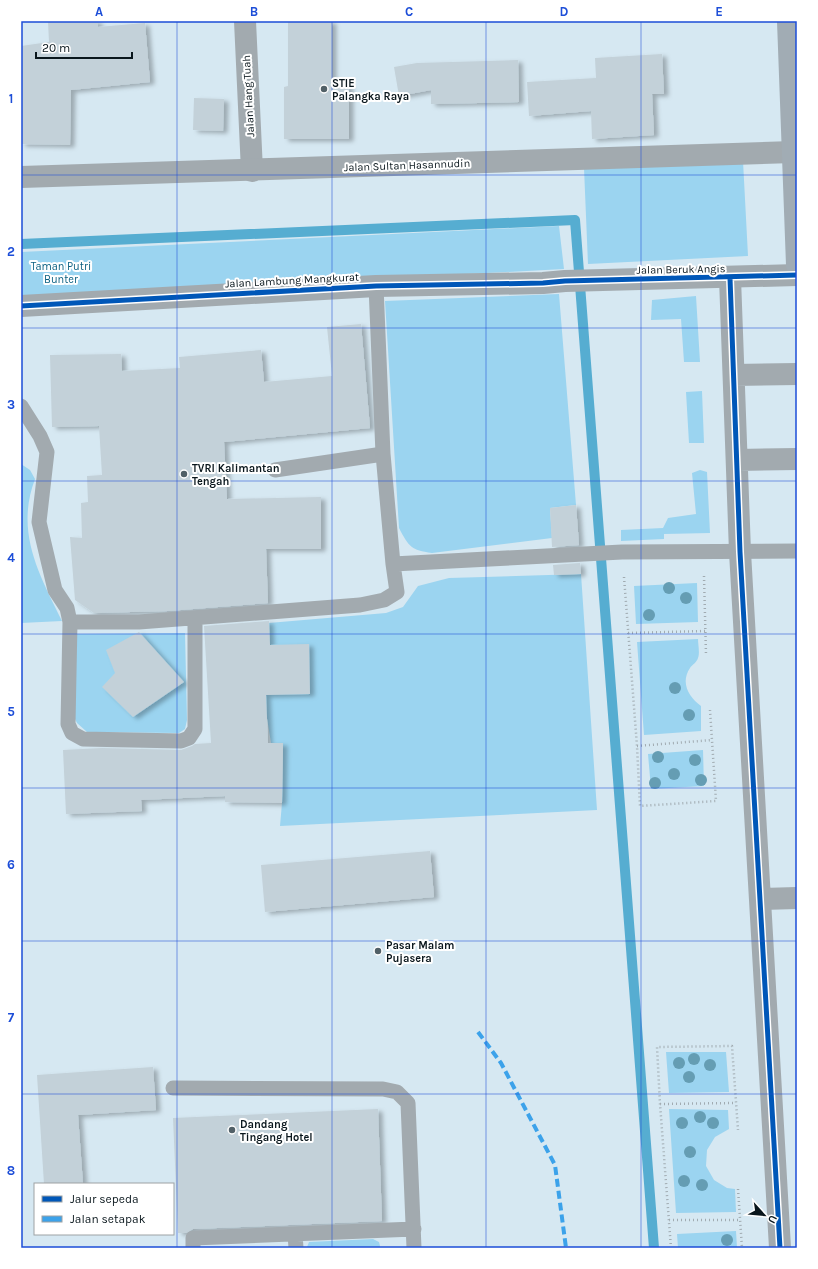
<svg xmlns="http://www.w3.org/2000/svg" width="818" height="1269" font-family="Karla,sans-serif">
  <defs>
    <filter id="shadow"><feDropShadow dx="4.5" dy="2.5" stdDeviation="2" flood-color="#0004"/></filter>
  </defs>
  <rect width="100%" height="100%" fill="#d6e8f2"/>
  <path fill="#9bd4f0" d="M 743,161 L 748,256 L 588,264 L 584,168 Z
    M 559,226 L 564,269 L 21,297 L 21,252 Z
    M 559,294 L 576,505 L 550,508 L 552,538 L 432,553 C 411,550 409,547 399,528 L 385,301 Z
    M 696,296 L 700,362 L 684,362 L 681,319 L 651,320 L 652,300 Z
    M 702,391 L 704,443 L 689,443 L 686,392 Z
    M 21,464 L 30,470 L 35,479 C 15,532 39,574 62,621 L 21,623 Z
    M 700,470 L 707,472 L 710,533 L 664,534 L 664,539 L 621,541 L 621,530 L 663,528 L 668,518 L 696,514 L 692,473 Z
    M 581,574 L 597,810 L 280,826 L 282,803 L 283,743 L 271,743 L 267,718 L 246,625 L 386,613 L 403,607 L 418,586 L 449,578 Z
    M 697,583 L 698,622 L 636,624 L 634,586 Z
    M 185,633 L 187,720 L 185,729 L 179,733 L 87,732 L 77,723 L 73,715 L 77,634 Z
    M 698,639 C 698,644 700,653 698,658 C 697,662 692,665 690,668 C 680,683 689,697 701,706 L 701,731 L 644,735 L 637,642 Z
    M 703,750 L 704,786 L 651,789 L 648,754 Z
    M 666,1052 L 726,1052 L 729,1092 L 669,1093 Z
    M 669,1109 L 728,1110 L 729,1129 L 715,1137 L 707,1150 L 706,1166 L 714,1180 L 727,1188 L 735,1189 L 736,1212 L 676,1213 Z
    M 736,1231 L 737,1248 L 678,1248 L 677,1234 Z
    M 373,1239 L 379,1242 L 380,1246 L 379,1248 L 307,1248 L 307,1247 L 309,1242 Z"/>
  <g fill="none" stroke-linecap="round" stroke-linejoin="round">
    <path stroke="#56add1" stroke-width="10" d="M 21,244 L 575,220 L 654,1248"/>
  </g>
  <path fill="#c3d1d9" filter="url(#shadow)" d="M 48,21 L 98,21 L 98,27 L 145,23 L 150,82 L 71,90 L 70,145 L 21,144 L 21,46 L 49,42 Z
    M 288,21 L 332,21 L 332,86 L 349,85 L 349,139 L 284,139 L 284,87 L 288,86 Z
    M 662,54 L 664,94 L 652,94 L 654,135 L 592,139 L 591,111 L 529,116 L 527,82 L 596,78 L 595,58 Z
    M 518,60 L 519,102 L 431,104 L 431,90 L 399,96 L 394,67 L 417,63 Z
    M 194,98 L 224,99 L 223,131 L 193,130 Z
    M 361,324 L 370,428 L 224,442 L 227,499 L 321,497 L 321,549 L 266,549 L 268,603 L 168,611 L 94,613 L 75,600 L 70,537 L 82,538 L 81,503 L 88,502 L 87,476 L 102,475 L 99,426 L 52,427 L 50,355 L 121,354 L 122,371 L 180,368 L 179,357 L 261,350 L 264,382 L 332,376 L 327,327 Z
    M 576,505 L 579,545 L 552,547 L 550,508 Z
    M 580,563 L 581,574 L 554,575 L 553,565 Z
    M 269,621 L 270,645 L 309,644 L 310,694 L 266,695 L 268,743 L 283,743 L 282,803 L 225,802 L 225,796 L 141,800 L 142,811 L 66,814 L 63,750 L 102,748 L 181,750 L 192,746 L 195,744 L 211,743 L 204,626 Z
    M 139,632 L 184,682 L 133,717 L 102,687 L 115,673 L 106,650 Z
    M 430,851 L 434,897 L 265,912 L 261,865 Z
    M 153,1067 L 156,1110 L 78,1115 L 83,1184 L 44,1184 L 37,1075 Z
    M 378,1109 L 382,1221 L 193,1229 L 186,1233 L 178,1233 L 173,1118 Z"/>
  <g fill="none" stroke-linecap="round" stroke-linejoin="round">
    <path stroke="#a1abb1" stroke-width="2.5" stroke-dasharray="1 3" stroke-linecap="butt" d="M 704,576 L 706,655
      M 624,577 L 637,746 L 640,806 L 716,801 L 710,710
      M 628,633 L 705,631
      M 637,746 L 712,740
      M 660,1104 L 736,1103
      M 738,1189 L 742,1248
      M 669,1220 L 740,1220
      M 671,1248 L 660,1104 L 657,1047 L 732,1046 L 738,1130"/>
    <path stroke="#a2aaaf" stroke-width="15" d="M 376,286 L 383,454 L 393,564
      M 21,406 L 40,436 L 47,452 L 39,522 L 55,590 L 67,608 L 70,622 L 139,622 L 360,605 L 384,600 L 397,592 L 393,564 L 622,552 L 797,551
      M 275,470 L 383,454
      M 70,622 L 68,724 L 72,733 L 83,739 L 181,741 L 189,738 L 195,729 L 195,618
      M 173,1088 L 383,1089 L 397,1092 L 408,1103 L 414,1248
      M 295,1234 L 296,1248
      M 193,1248 L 193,1238 L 414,1229"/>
    <path stroke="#a2aaaf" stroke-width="22" d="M 245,21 L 252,171
      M 730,278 L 740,552 L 780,1248
      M 734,375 L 797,374
      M 737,460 L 797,459
      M 760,899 L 797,898"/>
    <path stroke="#a2aaaf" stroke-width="22" d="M 21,177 L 793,152
      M 21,306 L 376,286 L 543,283 L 565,281 L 797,275"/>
    <path stroke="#a1acb4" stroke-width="22" d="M 788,21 L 797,265"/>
    <path stroke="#3ca2ea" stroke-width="4" stroke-dasharray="8 4" stroke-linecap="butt" d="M 478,1032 L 501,1063 L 555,1165 L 566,1248"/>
    <defs>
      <path id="cycleway" d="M 730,278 L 740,552 L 780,1248
        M 21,306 L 376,286 L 543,283 L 565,281 L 797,275"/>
    </defs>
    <use href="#cycleway" stroke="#fff" stroke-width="8"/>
    <use href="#cycleway" stroke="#0057b8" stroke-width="5"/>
  </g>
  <g fill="#659db3">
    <circle cx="669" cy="588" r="6"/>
    <circle cx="686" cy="598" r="6"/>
    <circle cx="649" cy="615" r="6"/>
    <circle cx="675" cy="688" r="6"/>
    <circle cx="689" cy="715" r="6"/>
    <circle cx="658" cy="757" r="6"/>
    <circle cx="695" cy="760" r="6"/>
    <circle cx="674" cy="774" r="6"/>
    <circle cx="701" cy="780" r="6"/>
    <circle cx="655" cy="783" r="6"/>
    <circle cx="694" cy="1059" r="6"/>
    <circle cx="679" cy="1063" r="6"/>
    <circle cx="710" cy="1065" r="6"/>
    <circle cx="689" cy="1077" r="6"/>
    <circle cx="700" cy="1117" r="6"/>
    <circle cx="682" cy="1123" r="6"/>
    <circle cx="713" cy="1123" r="6"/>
    <circle cx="690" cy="1152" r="6"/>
    <circle cx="684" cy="1181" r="6"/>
    <circle cx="702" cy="1185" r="6"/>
    <circle cx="727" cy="1240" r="6"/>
  </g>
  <path fill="none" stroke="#1d4ed8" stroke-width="1" stroke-opacity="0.55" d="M 177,21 L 177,1248M 332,21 L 332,1248M 486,21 L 486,1248M 641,21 L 641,1248M 21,175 L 797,175M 21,328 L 797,328M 21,481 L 797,481M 21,634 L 797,634M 21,788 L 797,788M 21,941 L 797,941M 21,1094 L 797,1094"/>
  <g fill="#516067" stroke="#fff" stroke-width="1.5">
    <circle cx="324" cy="89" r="4"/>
    <circle cx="184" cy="474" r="4"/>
    <circle cx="378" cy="951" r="4"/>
    <circle cx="232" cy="1130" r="4"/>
  </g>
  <g text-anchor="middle" stroke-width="4" stroke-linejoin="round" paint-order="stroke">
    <g font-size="11" font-weight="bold" fill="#09161c" stroke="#fff" text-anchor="start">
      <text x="332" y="87">STIE<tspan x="332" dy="13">Palangka Raya</tspan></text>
      <text x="192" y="472">TVRI Kalimantan<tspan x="192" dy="13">Tengah</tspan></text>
      <text x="386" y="949">Pasar Malam<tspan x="386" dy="13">Pujasera</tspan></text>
      <text x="240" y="1128">Dandang<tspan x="240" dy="13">Tingang Hotel</tspan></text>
    </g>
    <g font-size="11" fill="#09161c" stroke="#fff">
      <text transform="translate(248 96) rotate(-93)" y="4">Jalan Hang Tuah</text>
      <text transform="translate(407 165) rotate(-2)" y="4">Jalan Sultan Hasannudin</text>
      <text transform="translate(681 269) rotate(-1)" y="4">Jalan Beruk Angis</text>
      <text transform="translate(292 280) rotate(-3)" y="4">Jalan Lambung Mangkurat</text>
    </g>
    <g font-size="11" fill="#095f80" stroke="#fff">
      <text x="61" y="270">Taman Putri<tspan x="61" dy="13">Bunter</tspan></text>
    </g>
  </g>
  <rect width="818" height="1269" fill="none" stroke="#ffffff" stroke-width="44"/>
  <rect x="34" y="1183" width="140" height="52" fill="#ffffff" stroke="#9da2a4"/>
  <rect x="42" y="1196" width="20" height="6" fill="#0057b8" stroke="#9da2a4"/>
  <text x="70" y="1203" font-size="12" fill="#09161c">Jalur sepeda</text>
  <rect x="42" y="1216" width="20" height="6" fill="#3ca2ea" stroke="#9da2a4"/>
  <text x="70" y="1223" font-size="12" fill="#09161c">Jalan setapak</text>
  <g transform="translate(764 1215) rotate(117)" stroke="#ffffff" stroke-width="3" paint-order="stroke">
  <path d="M0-3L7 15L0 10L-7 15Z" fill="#09161c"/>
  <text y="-6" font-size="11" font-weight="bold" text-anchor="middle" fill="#09161c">U</text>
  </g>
  <path d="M36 52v6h96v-6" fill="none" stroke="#09161c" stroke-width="2"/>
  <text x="42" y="52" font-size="12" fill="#09161c" stroke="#ffffff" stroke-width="3" paint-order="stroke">20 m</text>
  <rect x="22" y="22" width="774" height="1225" fill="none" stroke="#1d4ed8" stroke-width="1.5"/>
  <g font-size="13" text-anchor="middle" font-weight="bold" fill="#1d4ed8">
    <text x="99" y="16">A</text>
    <text x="254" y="16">B</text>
    <text x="409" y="16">C</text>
    <text x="564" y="16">D</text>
    <text x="719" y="16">E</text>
    <text x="11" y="103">1</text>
    <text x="11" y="256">2</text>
    <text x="11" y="409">3</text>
    <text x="11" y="562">4</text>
    <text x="11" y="716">5</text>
    <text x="11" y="869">6</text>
    <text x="11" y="1022">7</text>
    <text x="11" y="1175">8</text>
  </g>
</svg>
